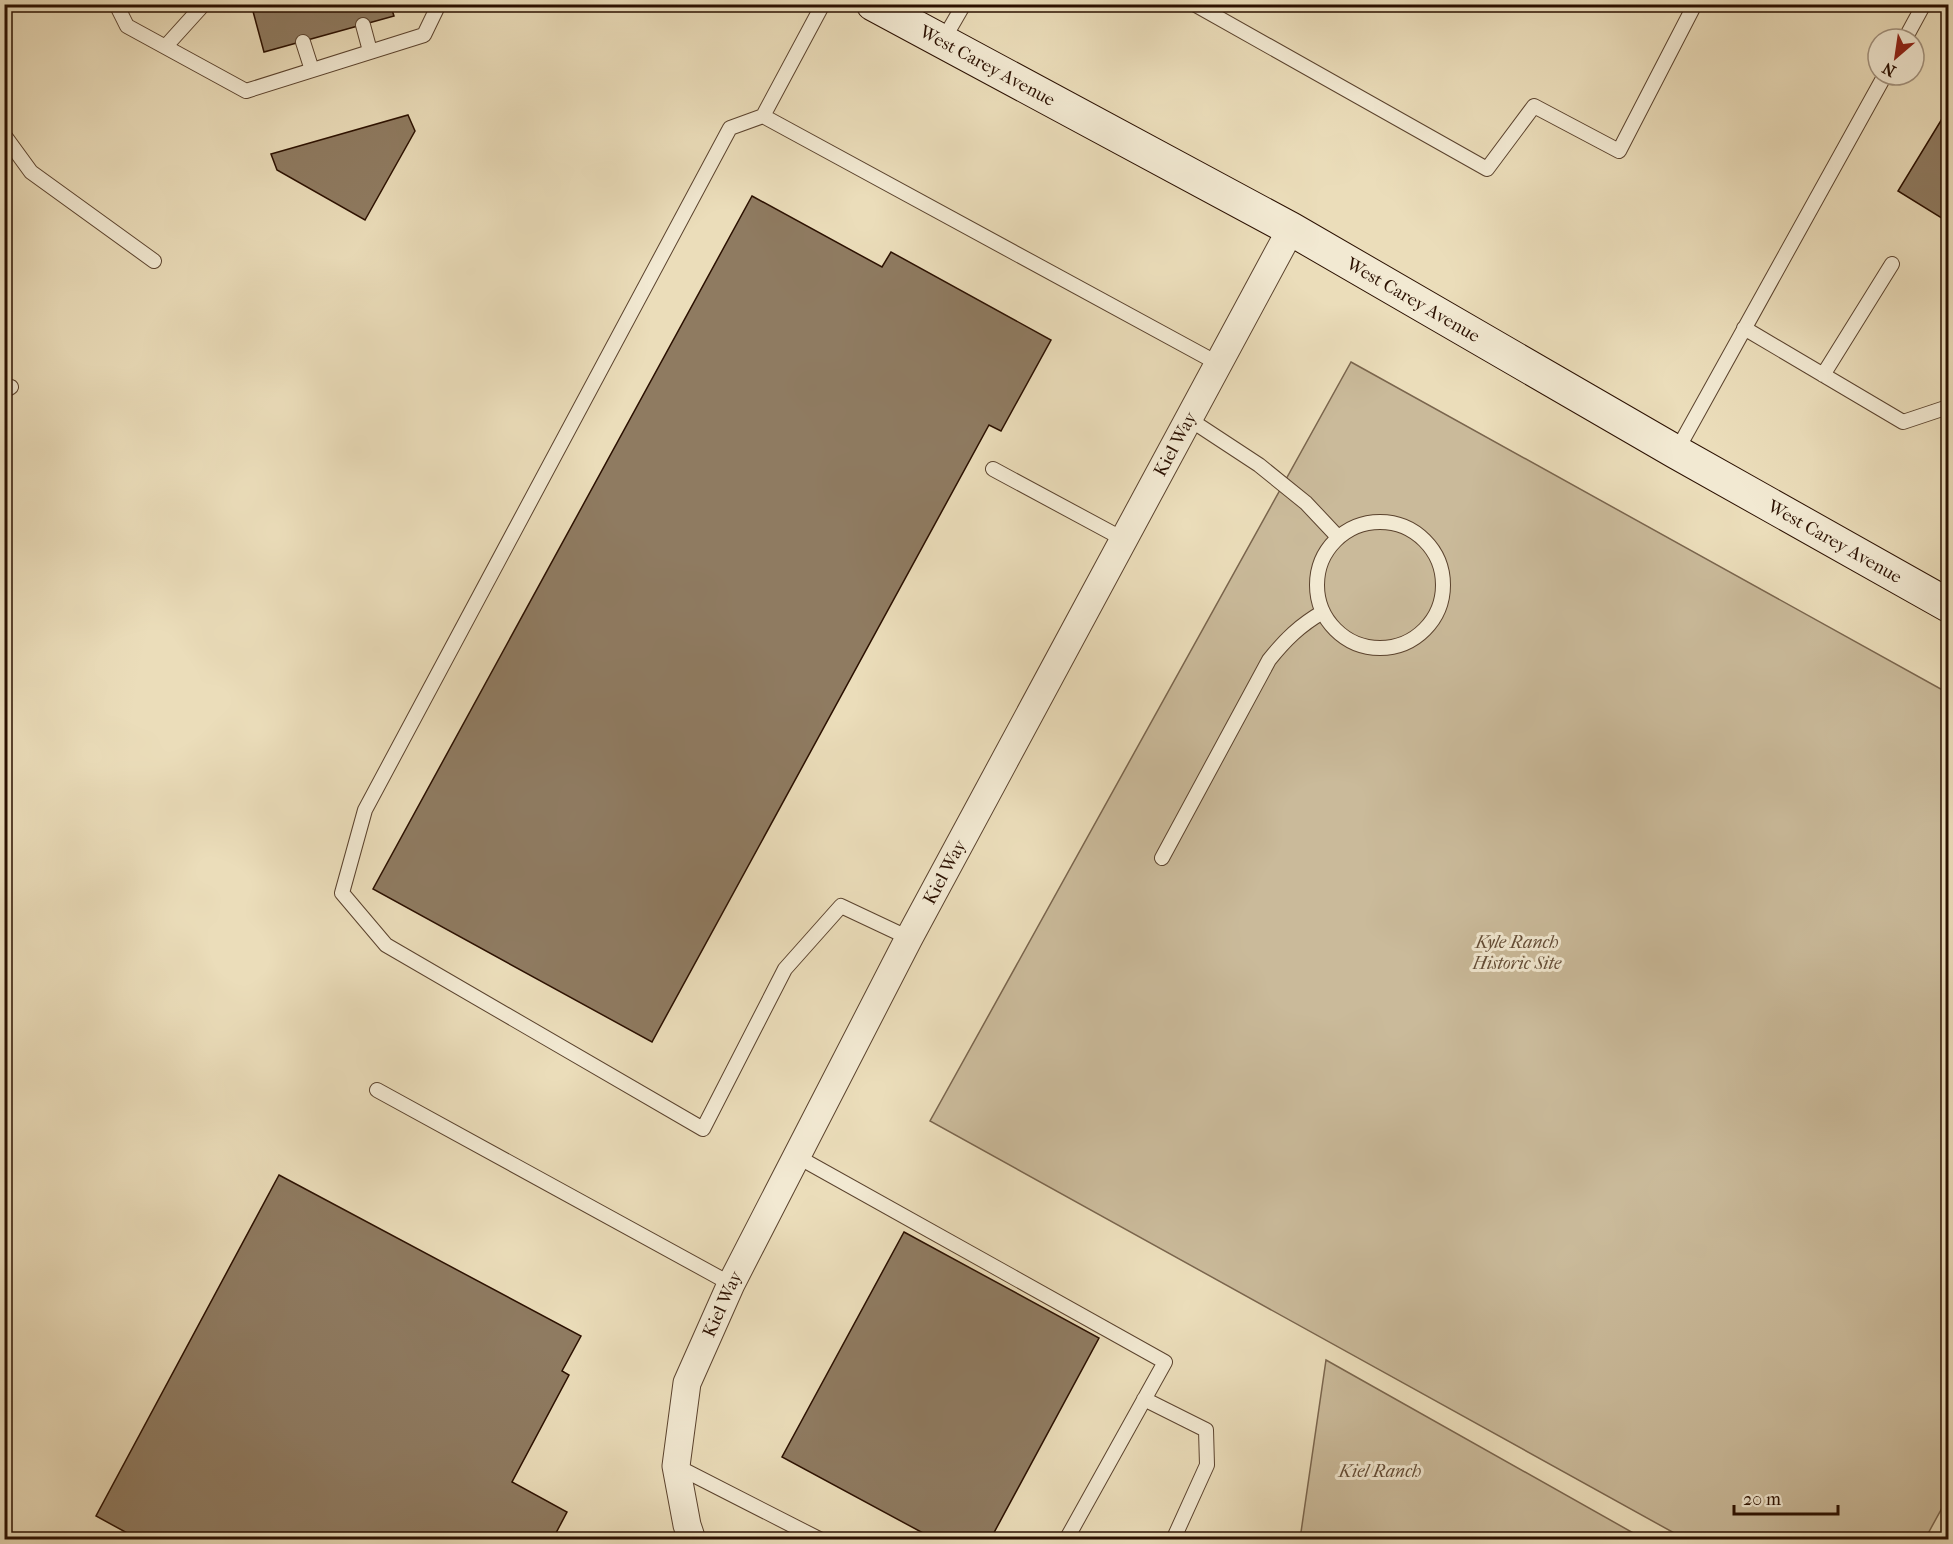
<svg xmlns="http://www.w3.org/2000/svg" width="1953" height="1544" font-family="'IM FELL French Canon',serif">
  <rect width="100%" height="100%" fill="#ebddba"/>
  <filter id="stains"><feTurbulence type="fractalNoise" baseFrequency=".00333" numOctaves="4"/><feColorMatrix values="0 0 0 0 .2 0 0 0 0 .09 0 0 0 0 .02 0 0 0 .5 -.17"/></filter>
  <radialGradient id="worn" r=".72"><stop offset=".6" stop-color="#630" stop-opacity="0"/><stop offset="1" stop-color="#630" stop-opacity=".3"/></radialGradient>
  <path fill="#caba9a" stroke="#7a654d" stroke-width="1.5" d="M 1351,362 L 1948,693 L 1948,1497 L 1925,1539 L 1685,1539 L 930,1121 Z
    M 1326,1360 L 1644,1539 L 1300,1539 Z"/>
  <path fill="#8f7b61" stroke="#2b1000" stroke-width="1.5" d="M 251,4 L 390,4 L 394,16 L 264,52 Z
    M 1948,109 L 1948,222 L 1898,191 Z
    M 408,115 L 415,131 L 365,220 L 277,170 L 271,154 Z
    M 752,196 L 882,267 L 891,252 L 1051,340 L 1001,431 L 989,425 L 652,1042 L 373,889 Z
    M 279,1175 L 581,1336 L 562,1371 L 569,1375 L 512,1482 L 567,1512 L 556,1533 L 569,1540 L 140,1540 L 96,1516 Z
    M 904,1232 L 1099,1338 L 990,1540 L 936,1540 L 782,1457 Z"/>
  <g fill="none" stroke-linecap="round" stroke-linejoin="round">
    <defs>
      <path id="service" d="M 116,4 L 127,26 L 246,91 L 424,35 L 439,4
        M 823,4 L 763,116 L 1219,364
        M 1194,4 L 1487,169 L 1534,106 L 1619,151 L 1695,4
        M 363,25 L 370,51
        M 1905,39 L 1924,4
        M 303,42 L 312,70
        M 942,42 L 964,4
        M 166,46 L 204,4
        M 763,116 L 730,128 L 365,810 L 342,893 L 386,945 L 703,1129 L 785,969 L 841,906 L 909,938
        M 4,135 L 31,172 L 154,261
        M 1744,328 L 1903,422 L 1948,407
        M 1823,375 L 1892,264
        M 4,391 L 11,387
        M 1189,419 L 1259,465 L 1306,503 L 1338,537
        M 1676,452 L 1885,75
        M 993,469 L 1123,539
        M1317 585a63 63 0 1 1 126 0a63 63 0 1 1-126 0Z
        M 1162,858 L 1269,660 C 1285,640 1300,625 1323,612
        M 377,1090 L 731,1284
        M 798,1157 L 1165,1362 L 1066,1540
        M 1144,1399 L 1206,1430 L 1207,1465 L 1173,1540
        M 676,1466 L 821,1540"/>
      <g id="minor">
        <path id="s1" d="M 692,1540 L 687,1525 L 676,1466 L 687,1383 L 731,1284 L 909,938 L 1291,229"/>
      </g>
      <g id="secondary">
        <path id="s2" d="M 873,4 L 1291,229 L 1676,452 L 1948,605"/>
      </g>
    </defs>
    <use href="#service" stroke="#5b432e" stroke-width="16"/>
    <use href="#minor" stroke="#5b432e" stroke-width="29"/>
    <use href="#secondary" stroke="#2b1000" stroke-width="35"/>
    <use href="#service" stroke="#f2e9d2" stroke-width="14"/>
    <use href="#minor" stroke="#f2e9d2" stroke-width="27"/>
    <use href="#secondary" stroke="#f2e9d2" stroke-width="33"/>
  </g>
  <g text-anchor="middle" stroke-width="6" stroke-linejoin="round" paint-order="stroke">
    <g font-size="18" fill="#2b1000" stroke="#f2e9d2">
      <text dy="6" stroke="none"><textPath href="#s2" startOffset="130">West Carey Avenue</textPath></text>
      <text dy="6" stroke="none"><textPath href="#s2" startOffset="616">West Carey Avenue</textPath></text>
      <text dy="6" stroke="none"><textPath href="#s1" startOffset="1218">Kiel Way</textPath></text>
      <text dy="6" stroke="none"><textPath href="#s2" startOffset="1102">West Carey Avenue</textPath></text>
      <text dy="6" stroke="none"><textPath href="#s1" startOffset="732">Kiel Way</textPath></text>
      <text dy="6" stroke="none"><textPath href="#s1" startOffset="246">Kiel Way</textPath></text>
    </g>
    <g font-size="18" font-style="italic" fill="#634c36" stroke="#f2e9d2">
      <text x="1517" y="948">Kyle Ranch<tspan x="1517" dy="21">Historic Site</tspan></text>
      <text x="1380" y="1477">Kiel Ranch</text>
    </g>
  </g>
  <rect width="1953" height="1544" fill="none" stroke="#ebddba" stroke-width="24"/>
  <rect x="6" y="6" width="1941" height="1532" fill="none" stroke="#2b1000" stroke-width="3"/>
  <rect x="12" y="12" width="1929" height="1520" fill="none" stroke="#2b1000" stroke-width="1.5"/>
  <g transform="translate(1896 57) rotate(209)"><circle r="28" fill="#f2e9d2" stroke="#a2927e" stroke-width="1.5"/>
  <path d="M0-4.5L10 22L0 15L-10 22Z" fill="#8f2418"/>
  <text y="-9" font-size="16" font-weight="bold" text-anchor="middle" fill="#2b1000">N</text>
  </g>
  <path d="M1734 1505v9h104v-9" fill="none" stroke="#2b1000" stroke-width="3"/>
  <text x="1743" y="1505" font-size="18" fill="#2b1000" stroke="#f2e9d2" stroke-width="4.5" paint-order="stroke">20 m</text>
  <rect width="100%" height="100%" filter="url(#stains)"/>
  <rect width="100%" height="100%" fill="url(#worn)"/>
</svg>
